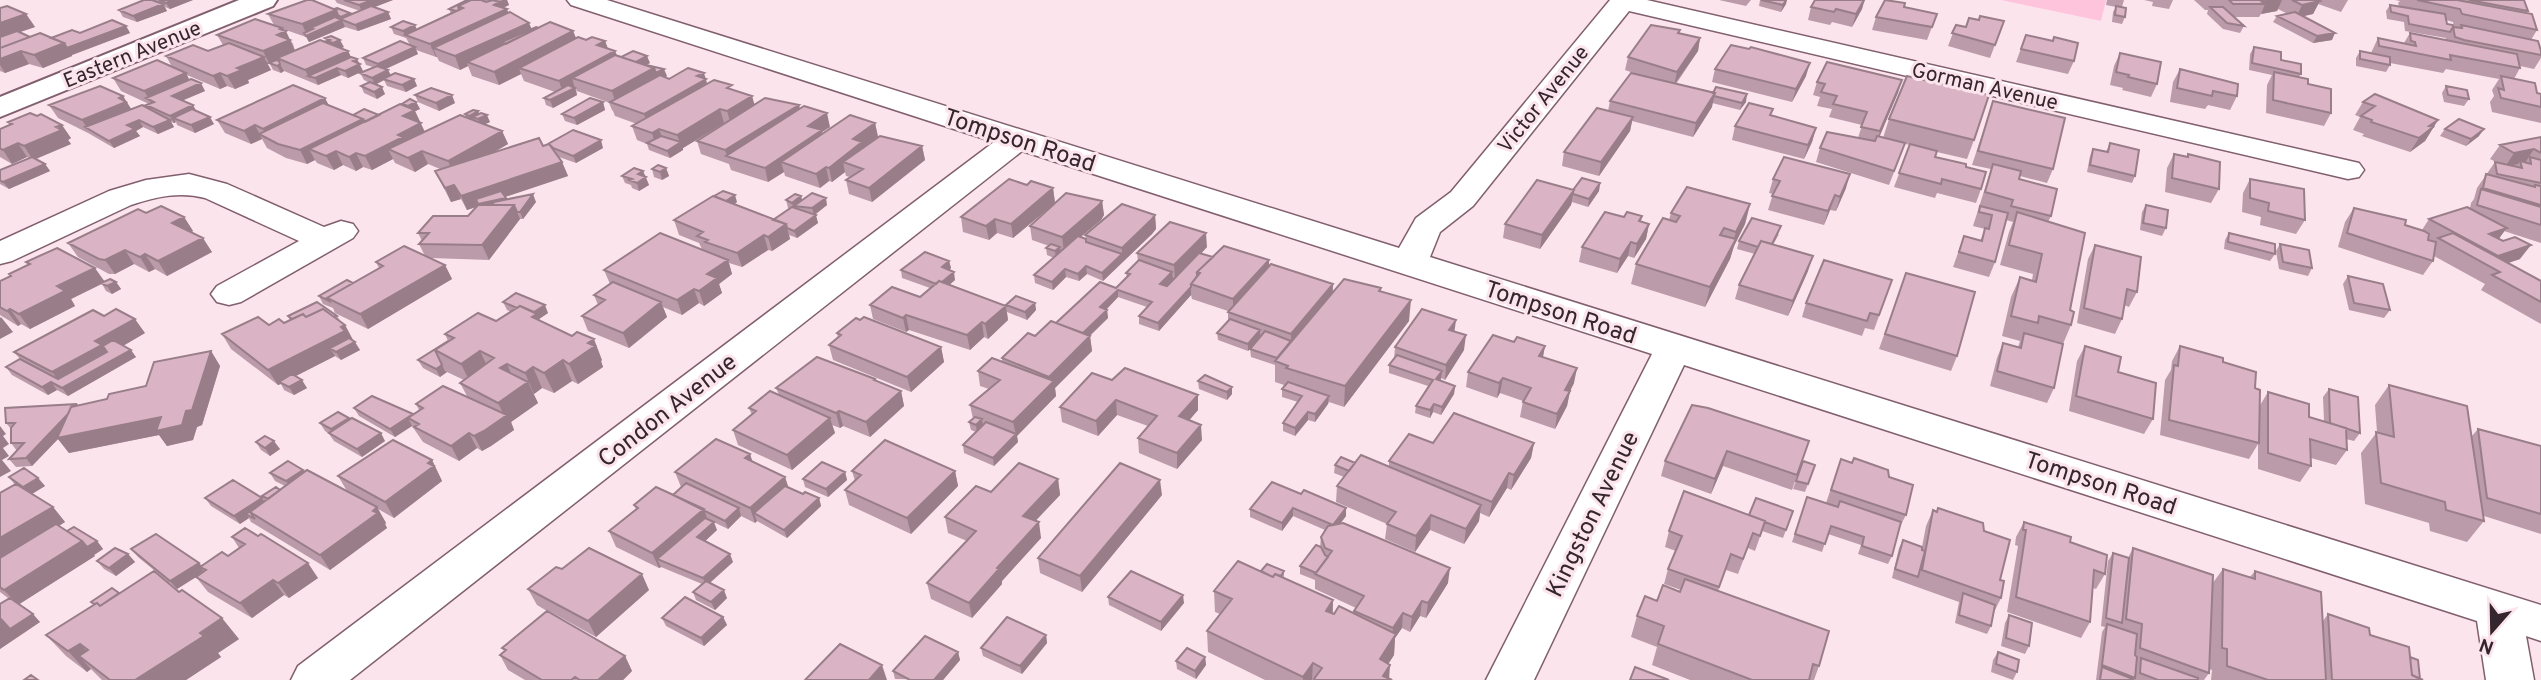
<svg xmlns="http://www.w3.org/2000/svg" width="2541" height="680" font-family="Overpass,sans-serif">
  <rect width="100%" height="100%" fill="#fce4ed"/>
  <path fill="#fec4dc" d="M 2001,0 L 2106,0 L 2101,21 Z"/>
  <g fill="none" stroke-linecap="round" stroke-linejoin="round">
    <defs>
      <path id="minor" d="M 567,0 L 607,0 L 1399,248 L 1416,218 L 1451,192 L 1610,0 L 1647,0 L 2359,163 L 2364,170 L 2359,177 L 2348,179 L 1629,11 L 1473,206 L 1440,232 L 1430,257 L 2541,605 L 2541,641 L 2526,636 L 2534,680 L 2486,680 L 2477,621 L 1684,365 L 1534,680 L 1486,680 L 1652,354 L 1022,151 L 350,680 L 291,680 L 298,666 L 994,142 L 571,5 Z
        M 189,174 L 227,184 L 324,227 L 341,221 L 353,224 L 358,231 L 353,238 L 241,302 L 229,305 L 217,302 L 211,294 L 217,286 L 299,241 L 205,198 C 180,191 155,197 131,205 L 12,261 L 0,264 L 0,241 L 109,191 L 146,180 Z"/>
      <path id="tertiary" d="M 239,0 L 277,0 L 273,6 L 0,117 L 0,97 Z"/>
    </defs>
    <use href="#minor" stroke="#815f6e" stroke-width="3"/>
    <use href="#tertiary" stroke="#815f6e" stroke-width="4"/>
    <use href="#minor" fill="#fff" fill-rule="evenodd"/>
    <use href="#tertiary" fill="#fff" fill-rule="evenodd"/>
  </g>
  <path fill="#bb9ba9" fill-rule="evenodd" d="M 154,0 L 193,0 L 170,9 L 165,7 L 167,11 L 137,22 L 123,17 L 119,10 L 155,1 Z
    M 335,0 L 393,0 L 374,7 L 388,12 L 391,19 L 358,31 L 345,27 L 309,42 L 306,37 L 283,29 L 293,44 L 295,51 L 327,43 L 325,38 L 344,47 L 341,48 L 348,51 L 351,57 L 357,59 L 363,71 L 348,78 L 341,75 L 318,85 L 284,71 L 281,73 L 273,70 L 270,64 L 267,64 L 271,70 L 248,80 L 249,83 L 235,89 L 227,86 L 220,89 L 187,75 L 189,80 L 205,91 L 182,101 L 193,105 L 196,111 L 214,124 L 195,133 L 177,125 L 176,122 L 174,123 L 171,122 L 174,127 L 158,134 L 143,127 L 136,131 L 140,136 L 114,148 L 88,133 L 58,118 L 49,105 L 123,96 L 131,110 L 148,108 L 146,105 L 149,104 L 121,91 L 113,78 L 172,67 L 166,56 L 208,51 L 223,45 L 217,35 L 274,25 L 268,14 L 334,9 L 351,15 L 360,11 L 337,3 Z
    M 467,0 L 507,0 L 509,5 L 503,8 L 532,29 L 538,28 L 573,31 L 576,38 L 605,41 L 608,49 L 615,51 L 617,55 L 650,63 L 646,65 L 667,76 L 665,77 L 669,79 L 707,83 L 733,90 L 752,96 L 754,105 L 799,105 L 800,109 L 830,127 L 822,132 L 823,134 L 875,123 L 878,137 L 863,147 L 922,146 L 925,160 L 872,202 L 849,194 L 846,180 L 850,177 L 846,176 L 845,172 L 832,182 L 829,181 L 820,188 L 785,176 L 784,172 L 768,182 L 731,170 L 729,164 L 701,154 L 697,141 L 725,123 L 683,148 L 683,150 L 670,158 L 649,150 L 647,144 L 637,140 L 632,126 L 637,124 L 615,116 L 613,111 L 612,110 L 609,103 L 610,103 L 577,91 L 576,88 L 577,95 L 553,108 L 546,105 L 544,98 L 555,92 L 524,81 L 521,74 L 499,85 L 472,76 L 468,66 L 460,70 L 439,61 L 437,57 L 436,57 L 416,50 L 418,54 L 386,69 L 391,75 L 414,79 L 417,86 L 406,92 L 387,86 L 384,80 L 376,84 L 385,94 L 377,99 L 364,93 L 361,86 L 368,82 L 364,80 L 360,73 L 373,67 L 366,65 L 363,58 L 410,45 L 406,38 L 394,34 L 391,27 L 417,29 L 451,14 L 449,9 Z
    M 1719,0 L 1751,0 L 1746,6 Z
    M 1760,0 L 1786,4 L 1781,12 L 1759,6 Z
    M 1865,0 L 1862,9 L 1852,27 L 1832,22 L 1830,25 L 1808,20 L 1811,7 Z
    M 2107,0 L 2124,0 L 2122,7 L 2125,17 L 2122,24 L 2112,22 L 2113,12 L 2116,7 L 2106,5 Z
    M 2144,0 L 2173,0 L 2169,9 L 2152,6 L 2153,2 Z
    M 2194,0 L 2348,0 L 2341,12 L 2318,4 L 2313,14 L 2302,16 L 2332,40 L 2313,43 L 2273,22 L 2277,16 L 2288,14 L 2278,9 L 2277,11 L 2261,14 L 2259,17 L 2234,17 L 2244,26 L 2240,33 L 2223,29 L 2207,14 L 2208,10 L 2205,10 Z
    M 2395,0 L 2524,0 L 2528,11 L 2526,13 L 2537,30 L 2531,40 L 2541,51 L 2541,58 L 2534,69 L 2520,66 L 2520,68 L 2514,79 L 2537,93 L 2541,94 L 2541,123 L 2492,112 L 2490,102 L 2494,96 L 2492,90 L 2499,79 L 2446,69 L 2443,73 L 2390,63 L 2390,65 L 2386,72 L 2356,66 L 2356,58 L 2360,51 L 2371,53 L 2378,38 L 2404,43 L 2410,33 L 2445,40 L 2446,38 L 2405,31 L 2404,22 L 2387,19 L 2386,11 L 2390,5 L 2399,6 L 2398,3 L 2400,1 ZM 2446,20 L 2453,22 L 2454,27 L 2447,24 Z
    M 1904,7 L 1937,14 L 1927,40 L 1872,30 L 1876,17 Z
    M 0,8 L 26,14 L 35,27 L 19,32 L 30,37 L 51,38 L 126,26 L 130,33 L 72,55 L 72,56 L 43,68 L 29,64 L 5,73 L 0,71 Z
    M 1979,20 L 2004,21 L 1990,58 L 1948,46 L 1956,25 L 1966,27 Z
    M 1680,30 L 1680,33 L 1700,38 L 1698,51 L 1676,84 L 1746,102 L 1740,110 L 1712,103 L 1712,107 L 1693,137 L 1632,121 L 1630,131 L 1599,176 L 1562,166 L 1564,152 L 1608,111 L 1610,101 L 1639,75 L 1625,70 L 1628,57 Z
    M 2026,35 L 2074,61 L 2068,74 L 2016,62 Z
    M 2254,47 L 2281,60 L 2301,74 L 2299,77 L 2308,84 L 2331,113 L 2324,126 L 2266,113 L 2267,85 L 2272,75 L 2249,70 L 2250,54 Z
    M 2120,53 L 2157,84 L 2151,97 L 2122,90 L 2123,88 L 2110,85 L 2114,66 Z
    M 1715,69 L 1806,76 L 1792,102 L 1712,82 Z
    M 2180,69 L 2237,96 L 2230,110 L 2208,105 L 2205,109 L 2170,102 L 2173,82 Z
    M 1902,80 L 1879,137 L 1883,138 L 1889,119 L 1974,140 L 1967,159 L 1937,152 L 1935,157 L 1966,167 L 1981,189 L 1976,203 L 1937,193 L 1935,198 L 1894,187 L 1910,145 L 1905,144 L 1889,185 L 1816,162 L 1820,148 L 1858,138 L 1862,125 L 1829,117 L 1832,109 L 1817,106 L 1820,97 L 1813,95 L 1817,82 Z
    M 2446,86 L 2469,99 L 2464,106 L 2444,102 L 2442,93 Z
    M 415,95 L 455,103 L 439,111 L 418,102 Z
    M 325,98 L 329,106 L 353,115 L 379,115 L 403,105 L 402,104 L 416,102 L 420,109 L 415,111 L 425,132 L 466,117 L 465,114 L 478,111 L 479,114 L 490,122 L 485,124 L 502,131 L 508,144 L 493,153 L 543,146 L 603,148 L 576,163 L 559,157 L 562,162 L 568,176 L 505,197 L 506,199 L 536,202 L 523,219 L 520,219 L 489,260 L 431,258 L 445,265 L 452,279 L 368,329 L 335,313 L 333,308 L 323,304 L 319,296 L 353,283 L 379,268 L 376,262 L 425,256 L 419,244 L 422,241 L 418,233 L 468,216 L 476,207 L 467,210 L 461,199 L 451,202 L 435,171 L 440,169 L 428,164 L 415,172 L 395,163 L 393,159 L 372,170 L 363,167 L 356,171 L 343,165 L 334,170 L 317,163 L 315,160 L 307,164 L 286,158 L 267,148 L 262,139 L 251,144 L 225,133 L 217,120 Z
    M 1993,101 L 2053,169 L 2047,183 L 2020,176 L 2019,179 L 2051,216 L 2048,222 L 2070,310 L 2071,325 L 2063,344 L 2054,388 L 2047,403 L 1990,386 L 1997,358 L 2003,343 L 2018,347 L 2020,341 L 2002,336 L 2011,297 L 2020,277 L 2032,280 L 2033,274 L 2000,265 L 2009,232 L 2013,222 L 2006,220 L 1995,262 L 1989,277 L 1953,267 L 1964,236 L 1980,241 L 1985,229 L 1973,226 L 1991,169 L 1972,165 Z
    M 603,102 L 605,110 L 577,125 L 565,121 L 562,114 Z
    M 2363,102 L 2438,120 L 2425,141 L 2410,152 L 2362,136 L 2364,134 L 2353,130 L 2360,117 L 2355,115 Z
    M 1772,116 L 1816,128 L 1812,142 L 1804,159 L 1732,140 L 1735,126 Z
    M 8,122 L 71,138 L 68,140 L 71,144 L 36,159 L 45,164 L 50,171 L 9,189 L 0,184 L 0,170 L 29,158 L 27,157 L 12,164 L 0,157 L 0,129 L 10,125 Z
    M 2445,129 L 2479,136 L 2466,146 L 2440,136 Z
    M 2541,137 L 2541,243 L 2504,231 L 2499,239 L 2520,259 L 2508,263 L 2541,281 L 2541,324 L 2481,290 L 2485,284 L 2434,256 L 2433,261 L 2423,275 L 2338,247 L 2345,222 L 2354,208 L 2422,230 L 2429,219 L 2470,208 L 2471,203 L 2474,199 L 2477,188 L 2495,162 L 2496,162 L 2490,159 L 2500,145 Z
    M 2110,143 L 2135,176 L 2132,183 L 2087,172 L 2090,156 L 2093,149 L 2106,152 Z
    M 2174,154 L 2187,157 L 2188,154 L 2219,189 L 2211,203 L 2165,192 L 2167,168 Z
    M 666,168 L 669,176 L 662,180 L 654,177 L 652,169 Z
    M 643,171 L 649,185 L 639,191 L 632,188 L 631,185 L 625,183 L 622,176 Z
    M 1773,179 L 1846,188 L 1836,211 L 1830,210 L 1824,225 L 1768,210 L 1773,194 L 1769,193 Z
    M 2250,179 L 2305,220 L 2296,234 L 2260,225 L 2261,217 L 2242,212 L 2243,193 Z
    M 1600,183 L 1599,191 L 1588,207 L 1572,202 L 1571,205 L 1540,249 L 1503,238 L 1505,224 L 1573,190 Z
    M 1027,185 L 1053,188 L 1055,203 L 1013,238 L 997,233 L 989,240 L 963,232 L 961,217 Z
    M 801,196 L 802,200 L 827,205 L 815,215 L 818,223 L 797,238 L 789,235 L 790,239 L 772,251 L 768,250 L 742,267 L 729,263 L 732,274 L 719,284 L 722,293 L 704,306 L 699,303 L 682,315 L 663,307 L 667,317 L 629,348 L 588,331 L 582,316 L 598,305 L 594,295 L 610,284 L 604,270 L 702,249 L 699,243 L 679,235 L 674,220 L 737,202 L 735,204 L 773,220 L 789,208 L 788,208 L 786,200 Z
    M 1102,201 L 1104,215 L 1101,220 L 1080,237 L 1086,239 L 1085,235 L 1155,215 L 1156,229 L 1152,234 L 1103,281 L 1087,274 L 1079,281 L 1066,277 L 1053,290 L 1035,283 L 1034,275 L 1054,258 L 1047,255 L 1046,248 L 1049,246 L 1032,240 L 1030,226 Z
    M 1750,204 L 1745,224 L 1734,246 L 1730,259 L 1705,307 L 1631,284 L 1636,264 L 1669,220 L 1671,213 Z
    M 2146,205 L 2166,228 L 2162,236 L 2140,230 L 2142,212 Z
    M 146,213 L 184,217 L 193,231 L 192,232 L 212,252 L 167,276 L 155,269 L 149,272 L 134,264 L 115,274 L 109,274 L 78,257 L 68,243 Z
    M 1642,216 L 1641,222 L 1649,224 L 1646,239 L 1634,258 L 1628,256 L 1617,273 L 1579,262 L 1582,247 L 1624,217 Z
    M 2229,233 L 2275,254 L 2270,261 L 2224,249 L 2225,240 Z
    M 1779,234 L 1773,245 L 1808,271 L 1788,316 L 1735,299 L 1739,285 L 1755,254 L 1737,249 L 1739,241 Z
    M 2280,244 L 2312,268 L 2308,276 L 2279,269 L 2276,251 Z
    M 2095,245 L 2137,292 L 2129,307 L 2124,305 L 2122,319 L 2115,334 L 2077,323 L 2088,259 Z
    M 1207,247 L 1201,254 L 1213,257 L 1269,266 L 1333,284 L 1333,292 L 1381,288 L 1381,292 L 1409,321 L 1344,407 L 1329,402 L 1328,404 L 1315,422 L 1308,420 L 1295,436 L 1283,431 L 1283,423 L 1298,402 L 1282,397 L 1282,389 L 1284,385 L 1275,382 L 1275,365 L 1251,357 L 1250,349 L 1248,351 L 1218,340 L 1217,333 L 1228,321 L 1228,311 L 1192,299 L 1191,295 L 1159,331 L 1139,324 L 1139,316 L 1147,307 L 1118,297 L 1106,310 L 1107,310 L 1108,318 L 1090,336 L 1092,351 L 1055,388 L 1056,396 L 1017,436 L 1018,442 L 994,466 L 964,453 L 963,445 L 976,432 L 971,430 L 969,422 L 973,419 L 970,405 L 989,389 L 980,386 L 978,371 L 1002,361 L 1002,358 L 1035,336 L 1116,288 L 1127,278 L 1126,273 L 1138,261 L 1137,253 Z
    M 949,261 L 951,268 L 949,270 L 955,280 L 949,285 L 1006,306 L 1008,320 L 988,339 L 984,337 L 970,350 L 909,330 L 906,332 L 873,319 L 870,305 L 920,297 L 930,288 L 902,278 L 901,270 Z
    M 26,262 L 104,281 L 116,282 L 121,289 L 112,294 L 106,291 L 102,284 L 71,299 L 75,306 L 30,329 L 21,324 L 18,326 L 0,315 L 0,281 L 10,276 L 9,274 L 28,265 Z
    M 1906,273 L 1957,356 L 1951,371 L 1879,349 Z
    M 2348,276 L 2390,310 L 2384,318 L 2349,310 L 2343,284 Z
    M 1892,280 L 1874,330 L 1865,328 L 1862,336 L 1802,317 L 1806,303 Z
    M 503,302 L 548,313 L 539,319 L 541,321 L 602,360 L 601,361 L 603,367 L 578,384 L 572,381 L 554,393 L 542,388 L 534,394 L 533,393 L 538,403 L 511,422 L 514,430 L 491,446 L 482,451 L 477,448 L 459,461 L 423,442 L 412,426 L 395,437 L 359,416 L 354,408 L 413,415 L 419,410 L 416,404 L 467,396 L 460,383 L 464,380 L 447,372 L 440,377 L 423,368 L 418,360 L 448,341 L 445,334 L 496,321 L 511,312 L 507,310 Z
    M 1035,303 L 1036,310 L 1027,320 L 1007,312 L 1006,305 Z
    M 288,316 L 337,316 L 341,322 L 345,325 L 353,340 L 352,340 L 360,350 L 341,360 L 335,356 L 296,376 L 307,388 L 294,395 L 284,390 L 281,384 L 278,385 L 231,349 L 222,334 L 269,325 L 284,323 L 290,320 Z
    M 1454,332 L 1464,350 L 1445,380 L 1441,378 L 1440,381 L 1455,386 L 1454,394 L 1441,415 L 1433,412 L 1430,418 L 1415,413 L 1416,406 L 1428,386 L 1389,373 L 1389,365 L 1394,359 L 1395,347 Z
    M 145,333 L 123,346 L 136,357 L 68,396 L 57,390 L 48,395 L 12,375 L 6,367 L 20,359 L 14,352 Z
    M 837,333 L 941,347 L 944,362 L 911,392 L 833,360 L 829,345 L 838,338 Z
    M 1514,342 L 1545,346 L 1543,357 L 1574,383 L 1570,391 L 1567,406 L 1555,429 L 1520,417 L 1523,401 L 1500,393 L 1497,398 L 1466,387 L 1468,372 Z
    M 2085,346 L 2118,372 L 2153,419 L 2144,434 L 2069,411 L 2077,361 Z
    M 2180,346 L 2223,362 L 2255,388 L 2259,407 L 2268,392 L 2309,417 L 2324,421 L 2323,397 L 2329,389 L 2360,433 L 2354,441 L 2346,439 L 2347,450 L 2336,465 L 2311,458 L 2311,466 L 2300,482 L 2258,469 L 2258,444 L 2249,459 L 2160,435 L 2165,380 L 2171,370 L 2172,361 Z
    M 211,351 L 220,366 L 202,425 L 197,427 L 193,440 L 167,446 L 159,435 L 69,453 L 58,439 L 32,466 L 16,467 L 9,459 L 17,451 L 11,443 L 11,429 L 6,423 L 77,404 L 78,405 L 107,399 L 146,386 Z
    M 875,379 L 876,381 L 901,391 L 904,406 L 870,437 L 843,426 L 840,428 L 832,425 L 835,433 L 792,470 L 738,445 L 733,430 L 752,415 L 749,408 L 779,395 L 776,388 Z
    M 1112,380 L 1198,395 L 1198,410 L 1189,420 L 1202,440 L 1177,469 L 1139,453 L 1138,438 L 1148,426 L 1117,415 L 1098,436 L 1062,422 L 1060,407 Z
    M 1198,381 L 1232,387 L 1232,394 L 1227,400 L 1199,389 Z
    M 2389,385 L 2471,437 L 2478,429 L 2541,446 L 2541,534 L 2484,516 L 2484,521 L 2467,542 L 2430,531 L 2429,523 L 2365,504 L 2361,453 L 2377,432 L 2375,405 Z
    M 1692,405 L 1809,441 L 1792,490 L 1723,466 L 1711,494 L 1661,476 L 1665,461 Z
    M 349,418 L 350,420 L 385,441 L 362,457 L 334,441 L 329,434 L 325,431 L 320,423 Z
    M 256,442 L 280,449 L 270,456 L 261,450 Z
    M 1433,443 L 1534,443 L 1531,458 L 1511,490 L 1507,488 L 1489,517 L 1480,513 L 1479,521 L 1464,544 L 1430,530 L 1415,552 L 1385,539 L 1387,524 L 1336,502 L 1337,486 L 1344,477 L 1334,473 L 1335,465 L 1355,463 L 1389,467 L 1389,461 Z
    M 750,454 L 752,462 L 785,477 L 788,487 L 803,494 L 819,498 L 821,506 L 787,538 L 757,521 L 755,523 L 741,516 L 728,529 L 707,519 L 717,530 L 705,541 L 733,562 L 710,583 L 727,598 L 715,610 L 696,600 L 693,592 L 702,584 L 661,567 L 659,568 L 616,547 L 609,531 L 636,509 L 634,505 L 673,495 L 681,487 L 675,472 Z
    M 1841,459 L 1906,515 L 1898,530 L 1892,556 L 1888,564 L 1858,554 L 1861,545 L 1828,534 L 1822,552 L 1792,542 L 1807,497 L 1826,503 Z
    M 432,460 L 442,481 L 394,518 L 378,509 L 386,523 L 385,524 L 387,528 L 330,570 L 251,522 L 249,518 L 240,524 L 211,506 L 205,498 L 262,498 L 264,501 L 262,496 L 280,490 L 285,486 L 275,481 L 270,473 L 304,472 L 347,491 L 338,476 Z
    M 1803,461 L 1815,465 L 1805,492 L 1793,489 Z
    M 852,471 L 955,471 L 958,486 L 911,534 L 849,505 L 845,490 L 855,481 Z
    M 845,472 L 847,480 L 828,497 L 805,487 L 803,479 Z
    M 9,477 L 38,478 L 45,486 L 32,494 L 53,507 L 65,522 L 59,526 L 67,531 L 97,541 L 103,549 L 94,555 L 95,556 L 19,604 L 40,622 L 0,649 L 8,598 L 0,592 L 0,493 L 15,485 Z
    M 1058,479 L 1060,495 L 1035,521 L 1041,538 L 1002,581 L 1002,584 L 972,618 L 931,599 L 927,583 L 967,541 L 948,533 L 945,517 L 991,492 Z
    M 1301,494 L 1346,508 L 1346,516 L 1340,524 L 1448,583 L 1426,618 L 1420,616 L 1410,632 L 1402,628 L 1395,638 L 1394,655 L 1388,664 L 1389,678 L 1393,680 L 1265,680 L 1208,652 L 1207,631 L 1220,614 L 1215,612 L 1214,591 L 1261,571 L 1284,571 L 1284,578 L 1333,600 L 1333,614 L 1354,614 L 1356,608 L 1315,589 L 1315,580 L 1300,574 L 1300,566 L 1320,547 L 1321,537 L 1325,530 L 1293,516 L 1282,531 L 1250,517 L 1250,509 Z
    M 1162,495 L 1082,592 L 1040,573 L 1038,558 Z
    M 1933,510 L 1984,531 L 2000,580 L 2001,598 L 1994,612 L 1991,626 L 1987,634 L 1955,623 L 1959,602 L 1892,578 L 1899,548 L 1903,540 L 1922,547 L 1926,526 Z
    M 1793,511 L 1783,538 L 1762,531 L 1755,551 L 1748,548 L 1738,574 L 1726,570 L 1718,591 L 1819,666 L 1814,680 L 1690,680 L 1652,665 L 1657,647 L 1631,637 L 1637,616 L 1657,601 L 1680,592 L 1681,590 L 1664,584 L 1668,569 L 1676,551 L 1665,547 L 1669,531 L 1749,515 Z
    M 2024,522 L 2070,542 L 2105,574 L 2096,589 L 2093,588 L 2090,622 L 2081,638 L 2007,612 L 2018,546 L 2015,545 L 2016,537 Z
    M 232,537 L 318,578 L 289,598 L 284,595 L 252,618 L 208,592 L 196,577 L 204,572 L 177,589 L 138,557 L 131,549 L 199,563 L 201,565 L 228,556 L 239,548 Z
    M 2133,548 L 2212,584 L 2223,569 L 2250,577 L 2255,571 L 2323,621 L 2328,614 L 2370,635 L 2410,657 L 2420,679 L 2423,680 L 2211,680 L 2212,670 L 2209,669 L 2209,673 L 2204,680 L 2134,680 L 2134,679 L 2134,680 L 2096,680 L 2102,632 L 2105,627 L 2101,626 L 2108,561 L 2113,553 L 2128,558 Z
    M 128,554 L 135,562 L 116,576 L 104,569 L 97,561 Z
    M 562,569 L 649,590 L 596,637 L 549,611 L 625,656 L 632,671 L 623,680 L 525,680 L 508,670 L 500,655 L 504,651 L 502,648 L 547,611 L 537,605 L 528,589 Z
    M 119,593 L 239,639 L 218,653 L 221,657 L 186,680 L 102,680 L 91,669 L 87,672 L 66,656 L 46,635 L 93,605 L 91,602 Z
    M 1108,597 L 1184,603 L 1161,631 L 1109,605 Z
    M 2009,615 L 2029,646 L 2025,654 L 2001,646 L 2005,623 Z
    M 723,617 L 727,625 L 704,646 L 666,626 L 662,618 Z
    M 1046,635 L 1047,643 L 1022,674 L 983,656 L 981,648 Z
    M 958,652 L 960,660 L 943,680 L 895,679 L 893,671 Z
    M 1998,652 L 2017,672 L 2013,680 L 1991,672 L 1993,660 Z
    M 1205,657 L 1206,665 L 1196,679 L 1177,669 L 1176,661 Z"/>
  <path fill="#997e89" d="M 173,0 L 193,0 L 170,9 L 166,3 Z
    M 372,0 L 393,0 L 362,12 L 359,5 Z
    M 503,0 L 507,0 L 509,5 L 502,8 L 507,9 L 512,22 L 433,48 L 437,57 L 436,57 L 430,44 L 487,7 Z
    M 1786,0 L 1787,0 L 1786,4 L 1781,12 L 1783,5 Z
    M 1864,0 L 1862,9 L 1852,27 L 1856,14 Z
    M 2273,0 L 2282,0 L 2277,11 L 2261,14 L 2265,4 L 2262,2 Z
    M 2320,1 L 2313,14 L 2296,18 L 2302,5 Z
    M 163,4 L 167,11 L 137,22 L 133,16 Z
    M 336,10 L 341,21 L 342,20 L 345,27 L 309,42 L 306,36 L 307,35 L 302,24 Z
    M 388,12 L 391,19 L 358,31 L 355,25 Z
    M 26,14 L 35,27 L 0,39 L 0,23 Z
    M 529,23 L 534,34 L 511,45 L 502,42 L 505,48 L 490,56 L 467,62 L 468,66 L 460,70 L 455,56 Z
    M 415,25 L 418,32 L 405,35 L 406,38 L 403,31 Z
    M 126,26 L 130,33 L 72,55 L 72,56 L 43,68 L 34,55 L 64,43 Z
    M 282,28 L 284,32 L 286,31 L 296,53 L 277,58 L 278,61 L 269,63 L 270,65 L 263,51 Z
    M 573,31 L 578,43 L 519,68 L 521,74 L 499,85 L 494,72 Z
    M 2335,33 L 2332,40 L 2313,43 L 2317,36 Z
    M 1700,38 L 1698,51 L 1674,85 L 1677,72 Z
    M 340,40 L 344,47 L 336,50 L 333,43 Z
    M 605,41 L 610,54 L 597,45 Z
    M 415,47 L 418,54 L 381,71 L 378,64 Z
    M 21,51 L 29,64 L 5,73 L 0,65 L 0,53 Z
    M 348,51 L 353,61 L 357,59 L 363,71 L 348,78 L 345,71 L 337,68 L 341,75 L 318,85 L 315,78 L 308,76 L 312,83 L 305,70 Z
    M 615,51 L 619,62 L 572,78 L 577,95 L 553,108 L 550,100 L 563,93 L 559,81 Z
    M 647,56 L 650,63 L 639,68 L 636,62 Z
    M 264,57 L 271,70 L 248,80 L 249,83 L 235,89 L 227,76 L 237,68 Z
    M 1810,63 L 1806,76 L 1792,102 L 1796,89 Z
    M 280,64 L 284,71 L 281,73 L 277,66 Z
    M 654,68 L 664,69 L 667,76 L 616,105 L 612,91 Z
    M 388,70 L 392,77 L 383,79 L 384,80 L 375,85 L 372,78 Z
    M 186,73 L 193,87 L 154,102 L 149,99 L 144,91 Z
    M 220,73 L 227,86 L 220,89 L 213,76 Z
    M 704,73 L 710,93 L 649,128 L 644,114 Z
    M 414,79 L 417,86 L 406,92 L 402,85 Z
    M 1902,80 L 1898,93 L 1876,145 L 1880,131 Z
    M 201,83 L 205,91 L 176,103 L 172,96 Z
    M 382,87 L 385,94 L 377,99 L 374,92 Z
    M 1715,93 L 1712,107 L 1693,137 L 1696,123 Z
    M 1747,94 L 1746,102 L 1740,110 L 1742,103 Z
    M 452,95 L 455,103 L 439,111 L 436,103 Z
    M 123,96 L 135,115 L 87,128 L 82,120 Z
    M 752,96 L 756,110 L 731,125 L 727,111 Z
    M 325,98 L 332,112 L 269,139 L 263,129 Z
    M 416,102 L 420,109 L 415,111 L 427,137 L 388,149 L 393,159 L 372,170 L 365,156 L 398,135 L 403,116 L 411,112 L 408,106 Z
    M 603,102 L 605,110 L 577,125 L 574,118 Z
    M 193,105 L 197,113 L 173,118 L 176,122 L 174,123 L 170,116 Z
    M 799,105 L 802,119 L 727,156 L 725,150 Z
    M 720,109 L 724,123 L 683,148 L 683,150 L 670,158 L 667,151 L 680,143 L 677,135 Z
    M 478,111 L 481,118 L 487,115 L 490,122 L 481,126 L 478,119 L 472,117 L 475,122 L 473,123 L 469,116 Z
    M 827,113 L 830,127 L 822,132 L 825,144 L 781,162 L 784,172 L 768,182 L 765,168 L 808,126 Z
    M 210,117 L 214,124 L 195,133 L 191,125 Z
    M 1633,117 L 1630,131 L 1599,176 L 1601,162 Z
    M 363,119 L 367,126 L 309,149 L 315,160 L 307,164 L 300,150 Z
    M 139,120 L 143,127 L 136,131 L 140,136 L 114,148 L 109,141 L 127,125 Z
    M 170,120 L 174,127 L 158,134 L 153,127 Z
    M 2438,120 L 2425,141 L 2410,152 L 2419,138 L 2429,126 Z
    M 875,123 L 878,137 L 843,162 L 845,172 L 832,182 L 829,168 L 853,139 Z
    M 62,125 L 71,138 L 68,140 L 71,144 L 33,160 L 24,146 Z
    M 255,125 L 262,139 L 251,144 L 244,131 Z
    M 1816,128 L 1812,142 L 1804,159 L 1808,145 Z
    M 659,129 L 664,143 L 656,147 L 652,133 Z
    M 2484,129 L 2479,136 L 2466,146 L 2471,139 Z
    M 502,131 L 508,144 L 454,175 L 448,161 Z
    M 601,140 L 603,148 L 576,163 L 573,156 Z
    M 18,143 L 27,157 L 12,164 L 3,150 Z
    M 922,146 L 925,160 L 872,202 L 869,188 Z
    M 2534,149 L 2525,163 L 2520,161 L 2518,164 L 2505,167 L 2514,153 Z
    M 336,151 L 343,165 L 334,170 L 326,156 Z
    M 422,151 L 428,164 L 415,172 L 408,158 Z
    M 356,153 L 363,167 L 356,171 L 349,157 Z
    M 562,162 L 568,176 L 499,199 L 506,198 L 509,206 L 482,211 L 476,199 L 479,206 L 467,210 L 461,196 Z
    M 45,164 L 50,171 L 9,189 L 3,182 Z
    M 826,167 L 829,181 L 820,188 L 816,174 Z
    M 666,168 L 669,176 L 662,180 L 660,172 Z
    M 643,171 L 649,185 L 639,191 L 637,183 L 638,174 Z
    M 1850,174 L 1846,188 L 1836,211 L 1840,197 Z
    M 1600,183 L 1599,191 L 1588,207 L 1589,199 Z
    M 454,185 L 461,199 L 451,202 L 445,188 Z
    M 1053,188 L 1055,203 L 1013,238 L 1011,224 Z
    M 1574,190 L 1571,205 L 1540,249 L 1542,235 Z
    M 533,194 L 536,202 L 523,219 L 520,212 Z
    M 735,195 L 737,202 L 726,210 L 723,203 Z
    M 1835,195 L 1830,210 L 1824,225 L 1828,211 Z
    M 801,196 L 803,204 L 794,206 L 794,210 L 792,203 Z
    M 826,198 L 827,205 L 814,215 L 812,208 Z
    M 1102,201 L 1104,215 L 1101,220 L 1064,251 L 1062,237 Z
    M 1750,204 L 1745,224 L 1734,246 L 1730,259 L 1705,307 L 1710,287 L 1732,245 L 1736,232 Z
    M 514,205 L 520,219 L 489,260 L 482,245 Z
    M 816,215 L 818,223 L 797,238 L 794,231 Z
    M 1155,215 L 1156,229 L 1152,234 L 1103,281 L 1102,273 L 1122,254 L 1122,248 Z
    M 184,217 L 193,231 L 181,237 L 172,223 Z
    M 995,219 L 997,233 L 989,240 L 986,226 Z
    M 786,224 L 790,239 L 772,251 L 768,237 Z
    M 1649,224 L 1646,239 L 1634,258 L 1637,244 Z
    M 2507,228 L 2496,242 L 2489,234 Z
    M 1206,233 L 1207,247 L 1175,280 L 1174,265 Z
    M 764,235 L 768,250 L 742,267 L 737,253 Z
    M 203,238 L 212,252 L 167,276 L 158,261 Z
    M 1631,242 L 1628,256 L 1617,273 L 1620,259 Z
    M 2531,245 L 2520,259 L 2493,268 L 2490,267 L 2498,256 Z
    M 1060,247 L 1061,255 L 1056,259 L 1055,251 Z
    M 125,250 L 134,264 L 115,274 L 105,260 Z
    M 145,254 L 155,269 L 149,272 L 140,257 Z
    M 1813,256 L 1808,271 L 1788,316 L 1793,301 Z
    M 728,260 L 732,274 L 719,284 L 722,293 L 704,306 L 699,291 L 707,274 Z
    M 1269,260 L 1269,274 L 1233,313 L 1233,299 Z
    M 949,261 L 951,268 L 943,275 L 942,267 Z
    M 445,265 L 452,279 L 368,329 L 360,314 Z
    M 1086,266 L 1087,274 L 1079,281 L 1078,274 Z
    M 95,268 L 105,282 L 71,299 L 75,306 L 30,329 L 19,314 L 57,286 Z
    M 1065,269 L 1066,277 L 1053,290 L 1052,282 Z
    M 954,272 L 955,280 L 941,292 L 939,285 Z
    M 1172,272 L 1173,279 L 1161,291 L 1160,284 Z
    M 116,282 L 121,289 L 112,294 L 107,286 Z
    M 1333,284 L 1332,299 L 1291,349 L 1291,334 Z
    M 1191,287 L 1191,295 L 1159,331 L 1158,323 Z
    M 694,289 L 699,303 L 682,315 L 677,300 Z
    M 1118,290 L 1118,297 L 1101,315 L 1100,307 Z
    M 1411,300 L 1409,321 L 1344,407 L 1345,386 Z
    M 661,302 L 667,317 L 629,348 L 623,333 Z
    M 1035,303 L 1036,310 L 1027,320 L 1025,312 Z
    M 545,305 L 548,313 L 539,319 L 546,334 L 541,338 L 531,314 Z
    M 1006,306 L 1008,320 L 988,339 L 985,324 Z
    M 10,309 L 21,324 L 18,326 L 7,311 Z
    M 1107,310 L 1108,318 L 1083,342 L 1082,334 Z
    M 906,315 L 909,330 L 906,332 L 903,318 Z
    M 1,317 L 13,332 L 0,339 L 0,318 Z
    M 135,319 L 145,333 L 109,354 L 131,350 L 136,357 L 68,396 L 62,388 L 64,387 L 52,372 L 95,341 Z
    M 1456,320 L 1454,335 L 1449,330 Z
    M 982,322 L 984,337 L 970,350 L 967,335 Z
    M 345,325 L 353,340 L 351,341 L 355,342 L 360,350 L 341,360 L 336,352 L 330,348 L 335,356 L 282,383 L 279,382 L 281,384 L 278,385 L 268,370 Z
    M 1260,330 L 1260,338 L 1248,351 L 1248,344 Z
    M 1466,335 L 1464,350 L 1445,380 L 1446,365 Z
    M 1090,336 L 1092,351 L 1055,388 L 1056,396 L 1017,436 L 1018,442 L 994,466 L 993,458 L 1016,435 L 1013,422 L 1050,385 L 1049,377 Z
    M 594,339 L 602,360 L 601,361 L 603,367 L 578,384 L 569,364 L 588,343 Z
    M 1545,346 L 1542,361 L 1539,356 Z
    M 941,347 L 944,362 L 911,392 L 907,377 Z
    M 211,351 L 220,366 L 202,425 L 197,427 L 193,440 L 167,446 L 159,435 L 69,453 L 58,439 L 32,466 L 26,458 L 77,404 L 83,412 L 186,411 Z
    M 480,351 L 490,372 L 471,384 L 461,364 Z
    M 563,360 L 572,381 L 554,393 L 544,373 Z
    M 507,364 L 516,385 L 500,368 Z
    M 442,365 L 445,371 L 447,372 L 440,377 L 436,369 Z
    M 533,367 L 542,388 L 534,394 L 525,373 Z
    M 1577,368 L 1574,383 L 1570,391 L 1567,406 L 1555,429 L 1557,414 L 1565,390 Z
    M 1442,371 L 1441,379 L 1435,387 L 1436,379 Z
    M 1503,378 L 1500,393 L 1497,398 L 1499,383 Z
    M 302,380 L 307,388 L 294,395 L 289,387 Z
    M 51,382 L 57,390 L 48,395 L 42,387 Z
    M 528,382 L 538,403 L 511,422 L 514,430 L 491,446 L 482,451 L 474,436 L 505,417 L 498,403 Z
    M 1455,386 L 1454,394 L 1441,415 L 1442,407 Z
    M 1232,387 L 1232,394 L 1227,400 L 1227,392 Z
    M 901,391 L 904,406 L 870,437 L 866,422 Z
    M 1198,395 L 1198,410 L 1180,431 L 1179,416 Z
    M 1329,396 L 1328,404 L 1315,422 L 1315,414 Z
    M 1116,400 L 1117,415 L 1098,436 L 1096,421 Z
    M 1434,404 L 1433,412 L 1430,418 L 1430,410 Z
    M 839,411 L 843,426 L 840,428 L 836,413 Z
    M 1308,412 L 1308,420 L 1295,436 L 1295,428 Z
    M 349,418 L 353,426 L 336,437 L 331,429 Z
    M 408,418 L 412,426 L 395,437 L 390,429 Z
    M 830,418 L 835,433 L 792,470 L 787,455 Z
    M 982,419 L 983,427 L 977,433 L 976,425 Z
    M 1201,425 L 1202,440 L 1177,469 L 1177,453 Z
    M 0,426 L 6,434 L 3,436 L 9,444 L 3,448 L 9,456 L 2,460 L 11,471 L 0,477 Z
    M 381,433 L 385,441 L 362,457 L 357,449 Z
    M 469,433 L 477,448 L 459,461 L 451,446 Z
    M 274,441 L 280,449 L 270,456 L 265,448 Z
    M 1534,443 L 1531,458 L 1511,490 L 1514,475 Z
    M 1727,451 L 1723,466 L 1711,494 L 1715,479 Z
    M 750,454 L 755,469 L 745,458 Z
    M 432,460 L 442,481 L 394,518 L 385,502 Z
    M 303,470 L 308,478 L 292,489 L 286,481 Z
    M 955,471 L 958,486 L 911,534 L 907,518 Z
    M 845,472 L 847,480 L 828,497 L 826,489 Z
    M 1509,473 L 1507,488 L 1489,517 L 1492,502 Z
    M 785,477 L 790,492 L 754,513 L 757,521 L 755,523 L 750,508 Z
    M 38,478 L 45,486 L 30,495 L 23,487 Z
    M 1058,479 L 1060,495 L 1026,531 L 1023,516 Z
    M 1160,480 L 1162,495 L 1082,592 L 1080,576 Z
    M 262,498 L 268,506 L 246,514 L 249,518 L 240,524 L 234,516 Z
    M 819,498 L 821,506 L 787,538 L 784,530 Z
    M 1481,505 L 1479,521 L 1464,544 L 1466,529 Z
    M 53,507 L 65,522 L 0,562 L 0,538 Z
    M 377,507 L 386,523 L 385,524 L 387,528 L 330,570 L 320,555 Z
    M 739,508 L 741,516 L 728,529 L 725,521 Z
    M 1293,508 L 1293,516 L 1282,531 L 1282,523 Z
    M 1346,508 L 1346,516 L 1333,533 L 1333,525 Z
    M 704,509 L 709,524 L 657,559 L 661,567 L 659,568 L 652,553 Z
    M 1431,515 L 1430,530 L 1415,552 L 1416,536 Z
    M 714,522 L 717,530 L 701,545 L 697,537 Z
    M 1039,522 L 1041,538 L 1002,581 L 1002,584 L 972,618 L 969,603 L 997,568 Z
    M 82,541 L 97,541 L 103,549 L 94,555 L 95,556 L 18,605 L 4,590 Z
    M 128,554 L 135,562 L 116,576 L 109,568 Z
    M 730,554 L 733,562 L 706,586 L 703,578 Z
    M 199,563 L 204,569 L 200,567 L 204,572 L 177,589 L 170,581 Z
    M 308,563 L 318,578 L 289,598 L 278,583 Z
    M 1450,568 L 1448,583 L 1426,618 L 1428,603 Z
    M 642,574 L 649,590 L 596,637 L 588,621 Z
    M 273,580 L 284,595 L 252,618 L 240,603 Z
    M 724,590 L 727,598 L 715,610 L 711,602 Z
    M 1183,595 L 1184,603 L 1161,631 L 1161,622 Z
    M 1333,600 L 1332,621 L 1326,611 Z
    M 1422,601 L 1420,616 L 1410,632 L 1412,617 Z
    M 1403,613 L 1402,628 L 1395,638 L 1394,655 L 1378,680 L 1380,659 L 1392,639 L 1393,628 Z
    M 33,614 L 40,622 L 0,649 L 0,618 Z
    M 723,617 L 727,625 L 704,646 L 701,638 Z
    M 222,618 L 239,639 L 218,653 L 221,657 L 186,680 L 135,680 Z
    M 1046,635 L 1047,643 L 1022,674 L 1020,666 Z
    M 80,644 L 99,665 L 79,656 L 91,669 L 87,672 L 68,651 Z
    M 958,652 L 960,660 L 943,680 L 934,680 Z
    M 625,656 L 632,671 L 623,680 L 598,680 Z
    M 1205,657 L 1206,665 L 1196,679 L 1195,671 Z
    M 1313,663 L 1312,680 L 1303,680 L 1303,677 Z
    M 882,665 L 887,680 L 869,680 Z
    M 1390,665 L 1389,680 L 1383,676 Z"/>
  <path fill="#dab4c4" stroke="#997e89" stroke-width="2" d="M 144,0 L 152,0 L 163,4 L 133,16 L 119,10 Z
    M 159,0 L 173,0 L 166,3 Z
    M 307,0 L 312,0 L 336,10 L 302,24 L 268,14 Z
    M 344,0 L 372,0 L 359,5 Z
    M 467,0 L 471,0 L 458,6 L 459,10 L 456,11 L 449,9 Z
    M 471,0 L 481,0 L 486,2 L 493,0 L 499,2 L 494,5 L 507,9 L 430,44 L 405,35 L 463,8 L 458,6 Z
    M 1761,0 L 1786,0 L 1783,5 Z
    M 1815,0 L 1864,0 L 1856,14 L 1836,9 L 1834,12 L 1811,7 Z
    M 1885,0 L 1905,3 L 1904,7 L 1937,14 L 1932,27 L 1876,17 Z
    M 2229,0 L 2273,0 L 2262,2 L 2265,4 L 2233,4 Z
    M 2292,0 L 2318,0 L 2320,1 L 2302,5 Z
    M 2417,0 L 2457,0 L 2532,14 L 2537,30 L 2462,14 L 2460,9 Z
    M 2469,0 L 2524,0 L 2528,11 Z
    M 2390,5 L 2445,14 L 2447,24 L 2453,25 L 2454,32 L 2453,27 L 2450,32 L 2409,24 L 2408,16 L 2391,12 Z
    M 7,6 L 26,14 L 0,23 L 0,8 Z
    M 371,6 L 388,12 L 355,25 L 340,19 Z
    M 2116,6 L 2126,8 L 2125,17 L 2115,15 Z
    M 2210,7 L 2223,7 L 2244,26 L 2227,23 Z
    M 337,8 L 350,13 L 341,17 L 338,15 L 336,10 L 334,9 Z
    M 510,12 L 529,23 L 455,56 L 433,48 Z
    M 2295,12 L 2335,33 L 2317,36 L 2277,16 Z
    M 1980,16 L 2004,21 L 1995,45 L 1952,33 L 1956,25 L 1966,27 L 1969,18 L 1979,20 Z
    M 335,17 L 342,20 L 306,36 L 304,33 L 313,29 L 310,28 Z
    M 255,19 L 282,28 L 280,29 L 286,31 L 277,35 L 290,40 L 263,51 L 217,35 Z
    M 112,20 L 126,26 L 67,48 L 64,43 L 51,38 L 72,30 L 80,33 Z
    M 403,21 L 415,25 L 403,31 L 391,27 Z
    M 550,22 L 573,31 L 494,72 L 467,62 Z
    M 1651,25 L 1680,30 L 1678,33 L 1700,38 L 1677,72 L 1628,57 Z
    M 2461,25 L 2538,41 L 2541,51 L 2541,55 L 2464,40 L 2455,37 L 2453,27 L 2462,28 Z
    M 536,27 L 538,28 L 506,44 L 502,42 Z
    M 17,31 L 30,37 L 0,48 L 0,37 Z
    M 40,33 L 64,43 L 34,55 L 21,51 L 0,59 L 0,48 Z
    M 2410,33 L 2517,54 L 2520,68 L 2450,55 L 2451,60 L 2379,46 L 2378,38 L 2416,46 L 2415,42 L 2411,41 Z
    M 2026,35 L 2053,41 L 2054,37 L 2078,43 L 2074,61 L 2021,49 Z
    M 331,36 L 340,40 L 333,43 L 327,41 L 330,40 L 325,38 Z
    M 578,37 L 586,40 L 592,37 L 605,41 L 597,45 L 615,51 L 559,81 L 519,68 Z
    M 320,40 L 348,51 L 305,70 L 277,58 Z
    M 400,41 L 415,47 L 378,64 L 363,58 Z
    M 229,43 L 264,57 L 237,68 L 242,70 L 227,76 L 220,73 L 213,76 L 166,56 L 193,45 L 208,51 Z
    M 502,44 L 504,44 L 490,51 L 488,51 Z
    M 1731,45 L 1749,49 L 1751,47 L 1810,63 L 1796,89 L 1715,69 Z
    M 2254,47 L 2281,52 L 2281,60 L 2301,64 L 2301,74 L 2252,63 Z
    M 633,51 L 647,56 L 636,62 L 621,57 Z
    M 2360,51 L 2390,57 L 2390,65 L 2360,59 Z
    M 2120,53 L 2161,62 L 2157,84 L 2128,77 L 2129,75 L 2116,72 Z
    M 615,55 L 654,68 L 612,91 L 572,78 Z
    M 351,57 L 357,59 L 353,61 L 360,64 L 345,71 L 337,68 L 315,78 L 308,76 Z
    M 157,60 L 186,73 L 144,91 L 113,78 Z
    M 276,60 L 279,61 L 280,64 L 277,66 L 269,63 Z
    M 1827,62 L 1902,80 L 1880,131 L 1861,127 L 1867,112 L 1833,104 L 1837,96 L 1821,92 L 1825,84 L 1817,82 Z
    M 642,64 L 664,69 L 656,73 L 654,68 Z
    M 377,66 L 388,70 L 372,78 L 360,73 Z
    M 688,68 L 704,73 L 697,76 L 706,79 L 644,114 L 610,102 L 660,75 L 669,79 Z
    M 2180,69 L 2238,84 L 2237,96 L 2213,91 L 2212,96 L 2177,88 Z
    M 2274,72 L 2308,79 L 2308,84 L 2331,89 L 2331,113 L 2273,100 Z
    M 395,73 L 414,79 L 402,85 L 383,79 Z
    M 1631,73 L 1715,93 L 1696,123 L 1610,101 Z
    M 1907,76 L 1989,95 L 1974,140 L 1889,119 Z
    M 2501,76 L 2535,83 L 2537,93 L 2541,94 L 2541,107 L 2501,98 L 2498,88 L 2504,90 Z
    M 191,79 L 201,83 L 172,96 L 193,105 L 170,116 L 146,105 L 154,102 L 146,98 Z
    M 714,80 L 732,85 L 727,88 L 752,96 L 727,111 L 720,109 L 677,135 L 659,129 L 652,133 L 632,126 Z
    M 370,82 L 382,87 L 374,92 L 361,86 Z
    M 293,85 L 325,98 L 263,129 L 255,125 L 244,131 L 217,120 Z
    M 568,85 L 575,88 L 550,100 L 544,98 Z
    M 100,86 L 123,96 L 119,98 L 126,102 L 82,120 L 49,105 Z
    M 2446,86 L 2467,90 L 2469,99 L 2448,95 Z
    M 1716,87 L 1747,94 L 1742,103 L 1714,96 L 1715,93 L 1713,93 Z
    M 431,88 L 452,95 L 436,103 L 415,95 Z
    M 2375,94 L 2438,120 L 2429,126 L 2433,127 L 2419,138 L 2371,122 L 2372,120 L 2361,116 L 2375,106 L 2363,102 Z
    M 590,98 L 603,102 L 574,118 L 562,114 Z
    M 765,98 L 799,105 L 725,150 L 697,141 Z
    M 410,99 L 416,102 L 408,106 L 402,104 Z
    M 1993,101 L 2065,118 L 2053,169 L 1978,151 Z
    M 323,103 L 363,119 L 300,150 L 278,144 L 259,134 Z
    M 1749,103 L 1773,109 L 1770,115 L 1816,128 L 1808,145 L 1735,126 Z
    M 400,104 L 415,110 L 403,116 L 421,123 L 398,135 L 403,137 L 365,156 L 356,153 L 349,157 L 336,151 L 326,156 L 309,149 Z
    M 142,105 L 170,120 L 153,127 L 139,120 L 127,125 L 135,129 L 109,141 L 85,127 Z
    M 804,106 L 827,113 L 808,126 L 822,130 L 765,168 L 726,156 Z
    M 1597,108 L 1633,117 L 1601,162 L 1564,152 Z
    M 192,109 L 210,117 L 191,125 L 173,118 Z
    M 364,109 L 379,115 L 365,122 L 363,119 L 353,115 Z
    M 473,110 L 478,111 L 469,116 L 465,114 Z
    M 30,113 L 37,116 L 41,114 L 62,125 L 56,127 L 62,130 L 24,146 L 18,143 L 3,150 L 0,148 L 0,129 L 12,124 L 8,122 Z
    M 481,113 L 487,115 L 478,119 L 472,117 Z
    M 460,115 L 502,131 L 448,161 L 422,151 L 408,158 L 388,149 Z
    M 850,115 L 875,123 L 853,139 L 862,142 L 829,168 L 826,167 L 816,174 L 781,162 Z
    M 2459,119 L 2484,129 L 2471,139 L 2445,129 Z
    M 573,130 L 601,140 L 573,156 L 553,148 L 549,144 L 548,144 Z
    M 1827,132 L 1875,141 L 1877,136 L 1905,143 L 1894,171 L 1820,148 Z
    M 661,136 L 681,142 L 667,151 L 647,143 Z
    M 880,136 L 922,146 L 869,188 L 846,180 L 863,169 L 843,162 Z
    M 2541,137 L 2541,153 L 2534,149 L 2514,153 L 2500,145 Z
    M 539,138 L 543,146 L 549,144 L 562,162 L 461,196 L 454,185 L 445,188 L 435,171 Z
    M 2110,143 L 2139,150 L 2135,176 L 2090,165 L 2093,149 L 2108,152 Z
    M 1910,144 L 1937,151 L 1935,157 L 1966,164 L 1966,167 L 1986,172 L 1981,189 L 1942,179 L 1941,184 L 1899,173 Z
    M 2174,154 L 2188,157 L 2188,154 L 2220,162 L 2219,189 L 2172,178 Z
    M 32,157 L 45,164 L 3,182 L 0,180 L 0,170 Z
    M 1784,157 L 1850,174 L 1840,197 L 1835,195 L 1828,211 L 1772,196 L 1780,181 L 1773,179 Z
    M 2530,157 L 2541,160 L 2541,183 L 2497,174 L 2495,162 L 2522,168 L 2520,161 L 2531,164 Z
    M 1993,164 L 2021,171 L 2019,179 L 2057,189 L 2051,216 L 2011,206 L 2013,200 L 1985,192 Z
    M 658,165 L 666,168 L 660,172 L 652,169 Z
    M 634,168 L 643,171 L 638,174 L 646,177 L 637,183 L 629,180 L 632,179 L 622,176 Z
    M 2486,174 L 2535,187 L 2535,185 L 2541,186 L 2541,205 L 2483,188 Z
    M 1582,178 L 1600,183 L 1589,199 L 1573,194 L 1573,190 Z
    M 1009,179 L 1027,185 L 1031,181 L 1053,188 L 1011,224 L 995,219 L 986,226 L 961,217 Z
    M 2250,179 L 2304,189 L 2305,220 L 2268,211 L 2269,203 L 2250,198 Z
    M 1537,180 L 1574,190 L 1542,235 L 1505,224 Z
    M 1687,187 L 1750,204 L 1736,232 L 1724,228 L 1720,235 L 1736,239 L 1710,287 L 1636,264 L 1663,218 L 1676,222 L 1680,216 L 1671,213 Z
    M 2481,189 L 2541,207 L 2541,225 L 2477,205 Z
    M 501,191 L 506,198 L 478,204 L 476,199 Z
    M 723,191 L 735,195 L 726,201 L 714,196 Z
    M 812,193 L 826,198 L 812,208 L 794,206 Z
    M 1066,193 L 1102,201 L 1099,205 L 1062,237 L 1030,226 Z
    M 533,194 L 520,212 L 517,212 L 514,205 L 492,205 L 494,202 Z
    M 795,194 L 801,196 L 792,203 L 786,200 Z
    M 713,196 L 786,224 L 768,237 L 764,235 L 737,253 L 705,242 L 708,240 L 697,236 L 703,232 L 674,220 Z
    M 1122,204 L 1155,215 L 1151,220 L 1122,248 L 1085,235 Z
    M 478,205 L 514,205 L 482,245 L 419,244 L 429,233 L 418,233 L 433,216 L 468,216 Z
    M 2146,205 L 2168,210 L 2166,228 L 2143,223 Z
    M 161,206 L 184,217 L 172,223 L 203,238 L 158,261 L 145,254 L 140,257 L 125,250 L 105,260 L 99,259 L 68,243 L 138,209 L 146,213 Z
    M 1980,206 L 2008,213 L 1995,262 L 1959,252 L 1964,236 L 1982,241 L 1985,228 L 1989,229 L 1992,215 L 1979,212 Z
    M 792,207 L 816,215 L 794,231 L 787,228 L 786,224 L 773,220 Z
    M 2467,207 L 2507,228 L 2489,234 L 2503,241 L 2515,237 L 2531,245 L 2498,256 L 2429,219 Z
    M 2354,208 L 2406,220 L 2405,225 L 2424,231 L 2429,234 L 2428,240 L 2436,242 L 2433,261 L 2347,233 Z
    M 1605,212 L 1624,217 L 1627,212 L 1642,216 L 1639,221 L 1649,224 L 1637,244 L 1631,242 L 1620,259 L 1582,247 Z
    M 2017,212 L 2085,233 L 2070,310 L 2074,312 L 2071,325 L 2039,316 L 2038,323 L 2011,316 L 2020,277 L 2036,282 L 2042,254 L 2009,245 Z
    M 1752,218 L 1781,226 L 1772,244 L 1761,241 L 1758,247 L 1739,241 Z
    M 1170,222 L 1206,233 L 1174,265 L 1137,253 Z
    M 660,233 L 728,260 L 707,274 L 717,278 L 699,291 L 694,289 L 677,300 L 604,270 Z
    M 2229,233 L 2275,244 L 2275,254 L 2228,242 Z
    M 2453,233 L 2541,281 L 2541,302 L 2492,275 L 2500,272 L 2438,238 Z
    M 1078,236 L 1086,239 L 1086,242 L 1122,254 L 1102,273 L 1086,266 L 1078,274 L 1065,269 L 1052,282 L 1034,275 Z
    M 1761,241 L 1813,256 L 1793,301 L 1739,285 Z
    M 1051,244 L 1060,247 L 1055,251 L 1046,248 Z
    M 2280,244 L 2309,250 L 2312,268 L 2283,262 Z
    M 2095,245 L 2141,257 L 2137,292 L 2127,289 L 2122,319 L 2084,308 Z
    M 404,246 L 445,265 L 360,314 L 327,298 L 383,266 L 376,262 Z
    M 1224,246 L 1269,260 L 1233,299 L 1191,284 L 1200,273 L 1197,272 Z
    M 57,248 L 95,268 L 57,286 L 65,291 L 19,314 L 10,309 L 7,311 L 0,307 L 0,281 L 11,276 L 9,274 L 30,264 L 26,262 Z
    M 925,252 L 949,261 L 942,267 L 954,272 L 942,282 L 939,281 L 936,284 L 901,270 Z
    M 1199,253 L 1213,257 L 1197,272 L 1197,276 L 1191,284 L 1191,287 L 1158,323 L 1139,316 L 1152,302 L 1118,290 L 1100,307 L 1107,310 L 1083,333 L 1056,323 L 1100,282 L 1116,288 L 1130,274 L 1126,273 L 1139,260 L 1172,272 L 1160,284 L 1167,286 Z
    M 1824,260 L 1892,280 L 1879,315 L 1870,313 L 1867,321 L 1806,303 Z
    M 1271,264 L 1333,284 L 1291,334 L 1228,312 Z
    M 1906,273 L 1975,292 L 1957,356 L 1885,334 Z
    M 2348,276 L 2383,284 L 2390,310 L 2354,303 Z
    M 110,279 L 116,282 L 107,286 L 101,283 Z
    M 1344,279 L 1381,288 L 1379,291 L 1411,300 L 1345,386 L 1286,368 L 1288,366 L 1275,361 Z
    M 347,280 L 353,283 L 327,298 L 329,301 L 319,296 Z
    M 939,281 L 1006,306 L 985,324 L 982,322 L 967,335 L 906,315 L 903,318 L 870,305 L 892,287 L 920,297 Z
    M 613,282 L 661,302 L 623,333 L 582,316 L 605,300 L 594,295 Z
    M 516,293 L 545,305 L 534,312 L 520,306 L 517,308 L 503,302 Z
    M 1016,296 L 1035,303 L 1025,312 L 1006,305 Z
    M 317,302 L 337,316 L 334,317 L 323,309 L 306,317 L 303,314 L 292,319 L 288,316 Z
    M 520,306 L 537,314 L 532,317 L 572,336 L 577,332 L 594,339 L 588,343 L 595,346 L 569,364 L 563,360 L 544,373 L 533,367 L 525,373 L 507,364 L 500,368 L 528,382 L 498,403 L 460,383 L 494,358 L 480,351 L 461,364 L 435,350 L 454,338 L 445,334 L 478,313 L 496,321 Z
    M 116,309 L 135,319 L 95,341 L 102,345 L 52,372 L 14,352 L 93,310 L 104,316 Z
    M 323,309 L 345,325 L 341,327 L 345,331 L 268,370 L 222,334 L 258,317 L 269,325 L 279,319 L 284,323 L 303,314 L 306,317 Z
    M 1422,309 L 1456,320 L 1449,330 L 1466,335 L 1446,365 L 1395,347 Z
    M 864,317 L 941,347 L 907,377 L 829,345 L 841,335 L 837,333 L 856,318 L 860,320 Z
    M 1230,319 L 1260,330 L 1248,344 L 1217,333 Z
    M 1051,321 L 1090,336 L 1049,377 L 1002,358 L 1028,333 L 1035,336 Z
    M 1265,331 L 1291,341 L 1277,358 L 1250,349 Z
    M 2024,333 L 2063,344 L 2054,388 L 1997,371 L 2003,343 L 2021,348 Z
    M 1493,335 L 1514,342 L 1517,337 L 1545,346 L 1539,356 L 1577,368 L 1565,390 L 1570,391 L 1557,414 L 1523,402 L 1531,388 L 1503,378 L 1499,383 L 1468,372 Z
    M 349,338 L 355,342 L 336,352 L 330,348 Z
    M 113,340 L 131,350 L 62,388 L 51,382 L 42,387 L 6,367 L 20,359 L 58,379 L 107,352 L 103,346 Z
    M 448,341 L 435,350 L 442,365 L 436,369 L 418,360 Z
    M 2085,346 L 2121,357 L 2118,372 L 2156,383 L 2153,419 L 2076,396 Z
    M 2180,346 L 2223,358 L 2223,362 L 2256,372 L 2255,388 L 2260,390 L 2259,443 L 2169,420 L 2174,365 L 2178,366 Z
    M 211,351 L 192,410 L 186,411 L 182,425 L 156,431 L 161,417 L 57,438 L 71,407 L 107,399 L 109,394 L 146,386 L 154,362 Z
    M 1397,355 L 1442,371 L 1436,379 L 1455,386 L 1442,407 L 1434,404 L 1430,410 L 1416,406 L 1433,380 L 1389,365 Z
    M 817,357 L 875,379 L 874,380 L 901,391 L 866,422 L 839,411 L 836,413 L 776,388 Z
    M 992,358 L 1054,381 L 1013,422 L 970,405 L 1000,380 L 978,371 Z
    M 1125,368 L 1198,395 L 1179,416 L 1201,425 L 1177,453 L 1138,438 L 1157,416 L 1116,400 L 1096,421 L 1060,407 L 1092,373 L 1112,380 Z
    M 292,374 L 302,380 L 289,387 L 279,382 Z
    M 1205,375 L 1232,387 L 1227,392 L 1198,381 Z
    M 1288,382 L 1329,396 L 1315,414 L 1308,412 L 1295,428 L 1283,423 L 1302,396 L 1282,389 Z
    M 2389,385 L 2467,406 L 2484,521 L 2446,510 L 2445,502 L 2381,483 L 2376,432 L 2394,437 Z
    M 443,386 L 507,415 L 484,431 L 474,436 L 469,433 L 451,446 L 414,427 L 419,424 L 408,418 L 423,408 L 416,404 Z
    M 2329,389 L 2358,397 L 2360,433 L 2330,423 Z
    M 770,391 L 830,418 L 787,455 L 733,430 L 756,411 L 749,408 Z
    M 2268,392 L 2309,404 L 2309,417 L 2346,428 L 2347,450 L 2310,439 L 2311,466 L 2268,453 Z
    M 372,396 L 413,414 L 390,429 L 354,408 Z
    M 77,404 L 71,407 L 68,414 L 26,458 L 9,459 L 24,443 L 11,443 L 11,428 L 15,423 L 6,423 L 5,408 Z
    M 1692,405 L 1708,408 L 1809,441 L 1797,475 L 1727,451 L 1715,479 L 1665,461 Z
    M 338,412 L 349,418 L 331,429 L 320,423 Z
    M 1454,413 L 1534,443 L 1514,475 L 1509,473 L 1492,502 L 1389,461 L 1409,434 L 1433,443 Z
    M 975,417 L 982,419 L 976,425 L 969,422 Z
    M 352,418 L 381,433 L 357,449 L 329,433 Z
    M 986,422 L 1016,434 L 993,458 L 963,445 Z
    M 2478,429 L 2541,446 L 2541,514 L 2487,498 Z
    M 265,436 L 274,441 L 265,448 L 256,442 Z
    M 716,439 L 750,454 L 745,458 L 785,477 L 750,508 L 675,472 Z
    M 393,440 L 432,460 L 428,463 L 434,466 L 385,502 L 338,476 Z
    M 885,440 L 955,471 L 907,518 L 845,490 L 861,475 L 852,471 Z
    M 1361,455 L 1481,505 L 1466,529 L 1431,515 L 1416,536 L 1387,524 L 1396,512 L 1337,486 Z
    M 1341,457 L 1355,463 L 1349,471 L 1335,465 Z
    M 1854,458 L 1888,470 L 1889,477 L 1913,485 L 1906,515 L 1831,490 L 1841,459 L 1852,463 Z
    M 288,461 L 303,470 L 286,481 L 270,473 Z
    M 1803,461 L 1815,465 L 1808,484 L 1796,481 Z
    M 822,462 L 845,472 L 826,489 L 803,479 Z
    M 1019,463 L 1058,479 L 1023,516 L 1039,522 L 997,568 L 999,569 L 969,603 L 927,583 L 976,531 L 945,517 L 976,486 L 991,492 Z
    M 1120,463 L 1160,480 L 1080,576 L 1038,558 Z
    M 24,468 L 38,478 L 23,487 L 9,477 Z
    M 307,470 L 377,507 L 373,511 L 378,513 L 320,555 L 250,512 Z
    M 233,480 L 262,498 L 234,516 L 205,498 Z
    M 1272,482 L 1301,494 L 1304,490 L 1346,508 L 1333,525 L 1293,508 L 1282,523 L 1250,509 Z
    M 686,483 L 739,508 L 725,521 L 673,495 Z
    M 16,484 L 53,507 L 0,538 L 0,493 Z
    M 785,486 L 803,494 L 805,492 L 819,498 L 784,530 L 754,513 Z
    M 276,487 L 280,490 L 268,499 L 262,496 Z
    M 656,487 L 704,509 L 652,553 L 609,531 L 638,508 L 634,505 Z
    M 1684,491 L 1765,521 L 1760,536 L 1753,533 L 1743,559 L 1731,554 L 1719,587 L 1668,569 L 1682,536 L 1669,531 Z
    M 1807,497 L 1838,507 L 1840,501 L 1901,522 L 1892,556 L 1862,546 L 1864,537 L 1831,526 L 1825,544 L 1795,534 Z
    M 1756,498 L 1793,511 L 1786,530 L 1765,522 L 1765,521 L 1749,515 Z
    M 262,503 L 250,512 L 255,519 L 246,514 Z
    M 1938,508 L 1983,523 L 1984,531 L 2010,540 L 2000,580 L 2004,581 L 2001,598 L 1922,570 L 1933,510 L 1937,512 Z
    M 705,518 L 714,522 L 697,537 L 730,554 L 703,578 L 657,559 Z
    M 2024,522 L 2071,537 L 2070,542 L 2107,555 L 2105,574 L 2094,570 L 2090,622 L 2016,597 L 2026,530 L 2023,530 Z
    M 1343,523 L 1450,568 L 1428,603 L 1422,601 L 1412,617 L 1403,613 L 1393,628 L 1354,611 L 1364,596 L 1315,574 L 1332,551 L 1325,548 L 1321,537 L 1328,526 Z
    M 56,524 L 82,541 L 4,590 L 0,587 L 0,558 Z
    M 74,527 L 97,541 L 87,547 L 82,541 L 67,531 Z
    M 245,528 L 258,536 L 261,534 L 308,563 L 278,583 L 273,580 L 240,603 L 196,577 L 206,570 L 200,567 L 222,552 L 228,556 L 245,544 L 232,537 Z
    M 156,534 L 199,563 L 170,581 L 131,549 Z
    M 1903,540 L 1922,547 L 1922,550 L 1925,551 L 1918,577 L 1895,569 Z
    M 1316,545 L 1321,547 L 1325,555 L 1328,557 L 1316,573 L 1300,566 Z
    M 115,548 L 128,554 L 109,568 L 97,561 Z
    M 589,548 L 642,574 L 588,621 L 528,589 L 556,567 L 562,569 Z
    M 2133,548 L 2213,575 L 2209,673 L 2140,648 L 2142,624 L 2126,619 Z
    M 2113,553 L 2129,558 L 2122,623 L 2106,618 Z
    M 1238,561 L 1273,577 L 1275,574 L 1333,600 L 1326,611 L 1334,614 L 1339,606 L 1396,634 L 1380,659 L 1390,665 L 1383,676 L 1392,680 L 1316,680 L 1314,679 L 1322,668 L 1313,663 L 1303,677 L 1207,631 L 1232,599 L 1214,591 Z
    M 1267,564 L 1284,571 L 1281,576 L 1275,574 L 1273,577 L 1261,571 Z
    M 2223,569 L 2255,579 L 2255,571 L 2321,592 L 2326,680 L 2268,680 L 2227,666 L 2227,649 L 2222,648 Z
    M 154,571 L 179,592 L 182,590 L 222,618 L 200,633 L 204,636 L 135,680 L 110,680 L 79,656 L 88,650 L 80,644 L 68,651 L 46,635 L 97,603 L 100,606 Z
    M 1131,571 L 1183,595 L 1161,622 L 1108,597 Z
    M 1685,579 L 1829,631 L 1819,666 L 1813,664 L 1809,680 L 1752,680 L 1658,644 L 1664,626 L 1637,616 L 1645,596 L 1657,601 L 1663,585 L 1680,592 Z
    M 706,581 L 724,590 L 711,602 L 693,592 Z
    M 112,588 L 119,593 L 100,606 L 97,603 L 94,604 L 91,602 Z
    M 1963,593 L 1995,605 L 1991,626 L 1959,615 Z
    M 685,597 L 723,617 L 701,638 L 662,618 Z
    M 10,598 L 33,614 L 10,629 L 0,618 L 0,604 Z
    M 547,611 L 625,656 L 598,680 L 580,680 L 575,677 L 571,680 L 542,680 L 500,655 L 506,650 L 502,648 Z
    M 2328,614 L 2369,628 L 2370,635 L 2409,647 L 2412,675 L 2423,680 L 2332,680 Z
    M 2009,615 L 2032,623 L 2029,646 L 2006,638 Z
    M 1007,617 L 1046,635 L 1020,666 L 981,648 Z
    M 2107,624 L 2137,634 L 2135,655 L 2137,657 L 2135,678 L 2102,665 Z
    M 925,636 L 958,652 L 934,680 L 910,680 L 893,671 Z
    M 840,644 L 882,665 L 869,680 L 805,680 Z
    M 1187,648 L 1205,657 L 1195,671 L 1176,661 Z
    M 1998,652 L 2019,660 L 2017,672 L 1996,664 Z
    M 2410,657 L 2418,660 L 2420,679 L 2412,675 Z
    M 2141,658 L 2198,678 L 2198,680 L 2158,680 L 2140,673 Z
    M 1635,667 L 1669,680 L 1630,680 Z
    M 2102,667 L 2133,679 L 2133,680 L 2100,680 Z
    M 31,675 L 38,680 L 24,680 Z"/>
  <g text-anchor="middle" stroke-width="6" stroke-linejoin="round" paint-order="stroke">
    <g font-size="21" fill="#34262c" stroke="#fce4ed">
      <text transform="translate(132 54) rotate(-22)" y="7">Eastern Avenue</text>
      <text transform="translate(1985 86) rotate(13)" y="7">Gorman Avenue</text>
      <text transform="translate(1543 99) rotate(-51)" y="7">Victor Avenue</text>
    </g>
    <g font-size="24" fill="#34262c" stroke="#fce4ed">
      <text transform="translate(1020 140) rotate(18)" y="8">Tompson Road</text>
      <text transform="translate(1561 312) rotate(18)" y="8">Tompson Road</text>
      <text transform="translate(667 410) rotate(-38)" y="8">Condon Avenue</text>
      <text transform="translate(2101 483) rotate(18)" y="8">Tompson Road</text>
      <text transform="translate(1592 514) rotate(-64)" y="8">Kingston Avenue</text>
    </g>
  </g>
  <g transform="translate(2492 631) rotate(200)" stroke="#fce4ed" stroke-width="5" paint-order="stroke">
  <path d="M0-5L12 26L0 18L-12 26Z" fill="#34262c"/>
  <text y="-10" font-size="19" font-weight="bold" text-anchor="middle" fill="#34262c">N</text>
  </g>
</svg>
